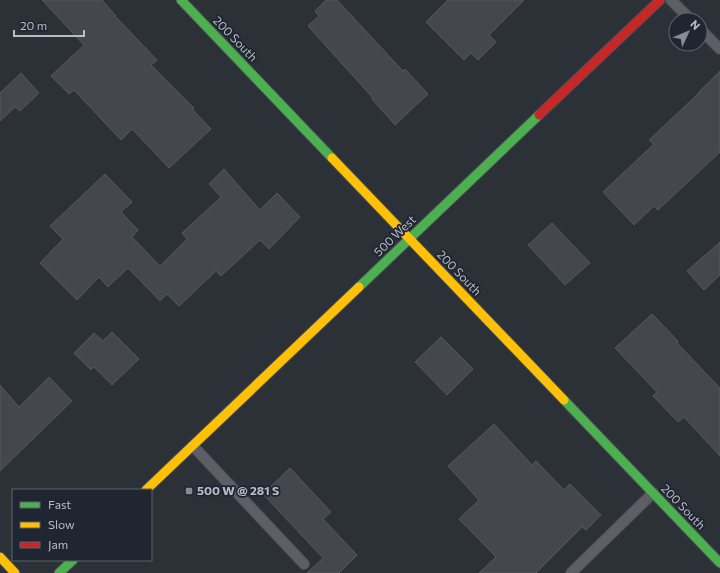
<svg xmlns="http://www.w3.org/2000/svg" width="720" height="573" font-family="Commissioner,sans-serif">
  <rect width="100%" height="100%" fill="#2c3037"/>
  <path fill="#44474d" stroke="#54585f" d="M 42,0 L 102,0 L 116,16 L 115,16 L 157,60 L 151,65 L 194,108 L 192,109 L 211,129 L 169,168 L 132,129 L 121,140 L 74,90 L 69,94 L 51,76 L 84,45 Z
    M 326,0 L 337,0 L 403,71 L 405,69 L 428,94 L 395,125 L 372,99 L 373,98 L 308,26 L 319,16 L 315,11 Z
    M 448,0 L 524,0 L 489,35 L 496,42 L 478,60 L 471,53 L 464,60 L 426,22 Z
    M 720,71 L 720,152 L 658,210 L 654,206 L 634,225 L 603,192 L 654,144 L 649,140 L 698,94 L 698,93 Z
    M 21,73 L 39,93 L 20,111 L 15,107 L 0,121 L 0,93 Z
    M 224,169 L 260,210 L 277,193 L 300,217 L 269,249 L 260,240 L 221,276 L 216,271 L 179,306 L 167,294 L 160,301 L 128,268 L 108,287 L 99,277 L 77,300 L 40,263 L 63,239 L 50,226 L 105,174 L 132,202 L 121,212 L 138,230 L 132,237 L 160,266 L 187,239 L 182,233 L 221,197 L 209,184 Z
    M 552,223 L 590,263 L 565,285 L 528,245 Z
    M 720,242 L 720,275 L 704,290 L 687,271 Z
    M 652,314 L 678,341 L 677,343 L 720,388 L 720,456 L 684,417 L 678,422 L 653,396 L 657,392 L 615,348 Z
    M 112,332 L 139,359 L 112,385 L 94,367 L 91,370 L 74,353 L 94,333 L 103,341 Z
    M 441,337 L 473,369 L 447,395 L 415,362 Z
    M 49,377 L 72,401 L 0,471 L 0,385 L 19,407 Z
    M 494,424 L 532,465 L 536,461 L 564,490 L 570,484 L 601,515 L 586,530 L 582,527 L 536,573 L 479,573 L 496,557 L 459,519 L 479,500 L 448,466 Z
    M 290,468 L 331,512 L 323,519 L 357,555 L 339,573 L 307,573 L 323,558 L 263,494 Z"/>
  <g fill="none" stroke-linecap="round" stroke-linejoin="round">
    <defs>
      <path id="lane" d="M 671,0 L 691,20
        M 700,29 L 720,49
        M 193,446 L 304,564
        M 571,573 L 653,493"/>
      <path id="fast" d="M 181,0 L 332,158
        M 359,287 L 539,115
        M 564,400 L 720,563
        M 59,573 L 73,560"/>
      <path id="slow" d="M 332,158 L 564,400
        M 146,490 L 359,287
        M 0,557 L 15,573"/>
      <path id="jam" d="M 539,115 L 660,0"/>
    </defs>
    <use href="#lane" stroke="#484b50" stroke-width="12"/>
    <use href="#fast" stroke="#484b50" stroke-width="11"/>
    <use href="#slow" stroke="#484b50" stroke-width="11"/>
    <use href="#jam" stroke="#484b50" stroke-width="11"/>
    <use href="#lane" stroke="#5c5f65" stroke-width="10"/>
    <use href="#fast" stroke="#4caf50" stroke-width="9"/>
    <use href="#slow" stroke="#ffc107" stroke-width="9"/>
    <use href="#jam" stroke="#c62828" stroke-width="9"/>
  </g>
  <rect fill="#868b95" stroke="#202631" stroke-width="1.5" x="185" y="487" width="8" height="8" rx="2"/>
  <g text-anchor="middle" stroke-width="3.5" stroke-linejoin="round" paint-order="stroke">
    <g font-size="12" fill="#b7bcc7" stroke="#202631">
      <text transform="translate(235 39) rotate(46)" y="4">200 South</text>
      <text transform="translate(395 236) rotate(-44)" y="4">500 West</text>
      <text transform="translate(459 273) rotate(46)" y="4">200 South</text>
      <text transform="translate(683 507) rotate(46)" y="4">200 South</text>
    </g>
    <g font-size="12" font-weight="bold" fill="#b7bcc7" stroke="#202631" text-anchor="start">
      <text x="197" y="495">500 W @ 281 S</text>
    </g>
  </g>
  <rect x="12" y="489" width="140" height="72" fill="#202631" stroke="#5c626d"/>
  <rect x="20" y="502" width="20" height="6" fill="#4caf50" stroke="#5c626d"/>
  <text x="48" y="509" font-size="12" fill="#b7bcc7">Fast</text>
  <rect x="20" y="522" width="20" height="6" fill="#ffc107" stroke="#5c626d"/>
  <text x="48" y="529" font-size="12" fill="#b7bcc7">Slow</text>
  <rect x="20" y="542" width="20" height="6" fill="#c62828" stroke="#5c626d"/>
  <text x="48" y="549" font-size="12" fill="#b7bcc7">Jam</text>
  <g transform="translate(688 32) rotate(46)"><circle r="19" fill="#202631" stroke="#5c626d"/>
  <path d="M0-3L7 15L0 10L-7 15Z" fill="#868b95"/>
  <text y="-6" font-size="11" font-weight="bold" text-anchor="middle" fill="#b7bcc7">N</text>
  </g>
  <path d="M14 30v6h70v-6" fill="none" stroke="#b7bcc7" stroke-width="2"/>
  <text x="20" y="30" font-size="12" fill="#b7bcc7" stroke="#202631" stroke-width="3" paint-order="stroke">20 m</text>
</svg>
